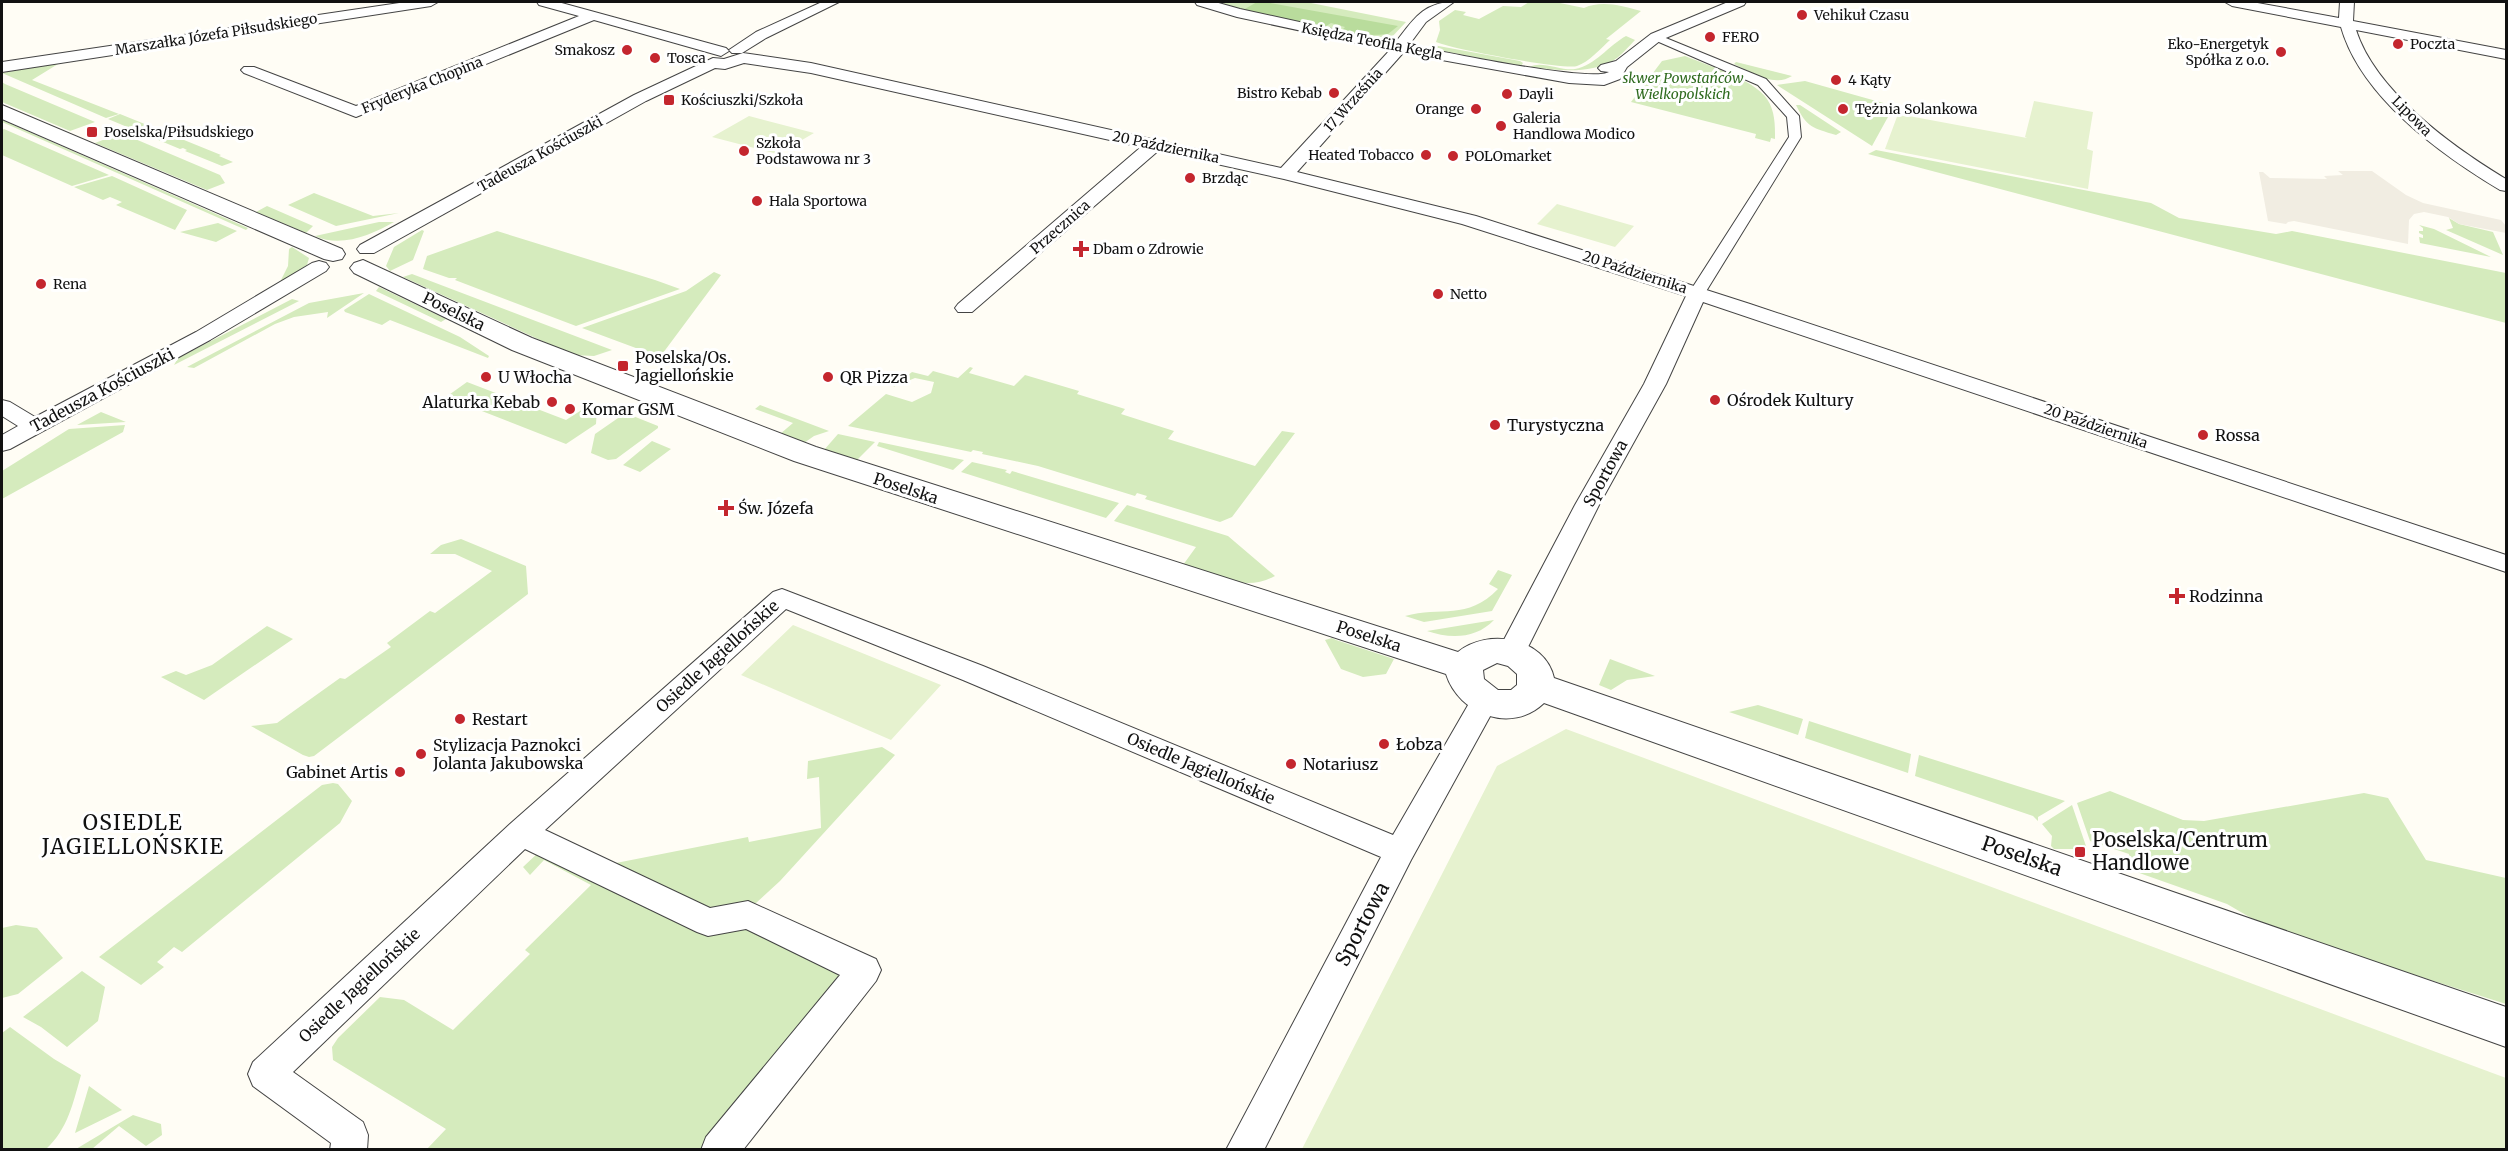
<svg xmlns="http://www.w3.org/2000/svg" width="2508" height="1151" font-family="Merriweather,serif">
  <rect width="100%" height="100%" fill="#fffdf5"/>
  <path fill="#d5ebbd" d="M 1219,2 L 1311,3 L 1406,22 L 1390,39 L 1378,39 L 1251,14 Z
    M 1529,2 L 1555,2 L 1584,8 C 1602,0 1622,6 1641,11 L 1606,39 L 1610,40 C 1601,48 1589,62 1577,66 C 1564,70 1452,49 1436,42 L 1440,30 L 1439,21 L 1455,10 L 1466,12 L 1463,15 L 1479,19 L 1503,6 L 1521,7 Z
    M 1626,36 L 1635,40 C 1628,47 1622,55 1614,60 C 1590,75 1556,70 1530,67 C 1540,60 1562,71 1575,69 C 1595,66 1609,45 1626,36 Z
    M 1433,45 L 1520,61 L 1523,63 L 1521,66 L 1427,48 Z
    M 1685,56 C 1706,65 1754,79 1767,99 C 1775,111 1775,124 1775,139 L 1771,138 L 1770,142 L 1755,138 L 1756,134 L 1631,102 L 1662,61 Z
    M 1736,62 L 1792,76 C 1773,88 1751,72 1734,64 Z
    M 55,63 L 58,64 L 32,80 L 119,114 L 106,118 L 2,73 Z
    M 1805,81 L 1894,106 L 1872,146 L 1777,85 Z
    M 2,82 L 5,84 L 95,122 L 70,131 L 2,102 Z
    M 1796,105 L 1800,105 L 1841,132 L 1836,135 C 1813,128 1807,128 1796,105 Z
    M 120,114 L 221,155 L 219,156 L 233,162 L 222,166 L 185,151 L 187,150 L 183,148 L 180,149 L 108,119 Z
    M 2,120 L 248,228 L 246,230 L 2,122 Z
    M 4,129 L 109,175 L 72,186 L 2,155 L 2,130 Z
    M 121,133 L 220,175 L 225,183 L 207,190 L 95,143 Z
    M 1876,150 L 2151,203 L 2179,218 L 2276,234 L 2292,231 L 2506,273 L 2506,323 L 1868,154 Z
    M 112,176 L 187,210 L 175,230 L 116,205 L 122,202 L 110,197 L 103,200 L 74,187 Z
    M 314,193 L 373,216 L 399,213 L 336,226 L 288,205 Z
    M 267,206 L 313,226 L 306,233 L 256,212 Z
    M 2449,218 L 2459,224 L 2493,232 L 2503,255 L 2446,230 L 2453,228 Z
    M 379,222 L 394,222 C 371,235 341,248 315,236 Z
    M 218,223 L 237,231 L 216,242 L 180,232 Z
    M 2419,225 L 2434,229 L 2491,257 L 2420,243 L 2419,237 L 2423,238 L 2423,235 L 2419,233 L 2419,231 L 2423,231 L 2423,228 Z
    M 422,230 L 424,231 L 413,260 L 390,271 L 386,266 L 394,247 Z
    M 497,231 L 655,280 L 680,289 L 576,326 L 455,280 L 457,278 L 449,278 L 423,269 L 427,256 Z
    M 292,247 L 309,258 L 307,265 L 279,284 L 288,266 L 289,249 Z
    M 714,272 L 721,275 L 660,357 L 582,328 L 686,291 Z
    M 412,274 L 612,350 L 594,356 L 573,355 L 403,277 Z
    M 379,287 L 446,319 L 441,322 L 376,291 Z
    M 364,293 L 327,318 L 328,312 L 294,317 L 275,324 L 194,368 L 187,367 L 309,303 Z
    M 369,294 L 460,337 L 489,356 L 488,358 L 390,320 L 382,325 L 345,312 L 344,310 Z
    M 292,299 L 299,301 L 174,365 L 178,358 Z
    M 970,367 L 973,368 L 969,373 L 1014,386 L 1025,375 L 1079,391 L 1077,394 L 1125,409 L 1121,414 L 1174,431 L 1168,439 L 1255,466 L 1282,431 L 1295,433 L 1232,517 L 1220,522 L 1145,499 L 1147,496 L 1137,493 L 1135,496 L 1038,466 L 982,454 L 983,452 L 973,450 L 971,452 L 848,426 L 886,394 L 912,402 L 931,393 L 934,382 L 915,378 L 893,387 L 912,372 L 928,376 L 933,371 L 958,378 Z
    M 467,382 L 566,420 L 591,404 L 597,408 L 596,424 L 566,444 L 446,397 Z
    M 760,405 L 829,431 L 814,436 L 804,443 L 780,434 L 793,423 L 755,409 Z
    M 101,412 L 126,422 L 77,425 Z
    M 628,414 L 658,426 L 658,428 L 616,459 L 608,460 L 591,453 L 595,434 L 621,416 Z
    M 125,425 L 123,432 L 2,499 L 2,471 L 69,429 Z
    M 838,434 L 875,442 L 857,460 L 824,450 Z
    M 652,441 L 671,449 L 640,472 L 623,465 Z
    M 879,442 L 964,460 L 953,470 L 877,446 Z
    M 972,462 L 1007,470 L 1005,472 L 1010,474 L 1012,471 L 1119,503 L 1106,518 L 961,472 Z
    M 1127,505 L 1228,536 L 1275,576 C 1245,593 1213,575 1183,565 L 1196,547 L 1114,521 Z
    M 461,539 L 526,566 L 528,594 L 314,756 L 309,757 L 303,755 L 251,726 L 277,723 L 340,678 L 345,679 L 391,647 L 387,643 L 430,611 L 435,613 L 492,571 L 455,554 L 430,554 L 441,545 Z
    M 1498,570 L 1512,575 L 1492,611 L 1424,622 L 1405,616 C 1441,606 1467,621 1498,589 L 1489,584 Z
    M 1494,620 C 1476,639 1450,639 1427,631 Z
    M 267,626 L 293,639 L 204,700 L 161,677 L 176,671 L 186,675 L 212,665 Z
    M 1332,638 L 1336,640 L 1394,659 L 1386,674 L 1363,677 L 1341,669 L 1325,640 Z
    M 1610,659 L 1655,676 L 1627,680 L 1611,690 L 1599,685 Z
    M 1758,705 L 1803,719 L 1798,735 L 1729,712 Z
    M 1809,721 L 1911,754 L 1908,773 L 1805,738 Z
    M 882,747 L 895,755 L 780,881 L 756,903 L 717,913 L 616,863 L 748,837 L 749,842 L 821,828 L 819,777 L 807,779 L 808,761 Z
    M 1919,755 L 2065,801 L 2038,817 L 2038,821 L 2033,816 L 1915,776 Z
    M 333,783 L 338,784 L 352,801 L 340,823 L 182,952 L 174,947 L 157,962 L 164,967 L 141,985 L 99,957 L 322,785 Z
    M 2110,791 L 2183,820 L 2204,821 L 2364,793 L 2388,798 L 2426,860 L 2506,878 L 2506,1004 L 2270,929 L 2227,904 L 2128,869 L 2129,854 L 2090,841 L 2077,803 Z
    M 2072,805 L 2087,849 L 2054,849 L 2051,846 L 2052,836 L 2042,824 Z
    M 539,852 L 741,924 L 846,974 L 709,1149 L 427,1149 L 446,1129 L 333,1060 L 332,1047 L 338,1038 L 380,997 L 404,1000 L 453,1030 L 530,954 L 525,950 L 591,885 L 544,860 L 530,875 L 523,867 Z
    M 16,925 L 37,928 L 63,958 L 18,994 L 2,998 L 2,928 Z
    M 82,971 L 105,987 L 98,1021 L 67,1047 L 41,1027 L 23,1017 Z
    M 10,1027 L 54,1059 L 81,1075 C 73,1103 68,1129 46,1149 L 2,1149 L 2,1033 Z
    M 89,1086 L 122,1110 L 75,1133 Z
    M 133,1115 L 161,1124 L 162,1135 L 146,1146 L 119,1126 L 92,1149 L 76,1149 Z"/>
  <path fill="#b9dc9c" d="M 1257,2 L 1265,2 L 1398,26 L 1388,34 C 1371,36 1357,35 1340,32 L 1345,27 L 1331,23 L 1323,28 L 1243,10 Z"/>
  <path fill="#e6f2cf" d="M 2034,101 L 2093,112 L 2087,149 L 2093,151 L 2088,189 L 1885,149 L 1898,114 L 2027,138 L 2025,137 Z
    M 749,116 L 814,133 L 778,154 L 712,137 Z
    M 1557,204 L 1634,226 L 1615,247 L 1537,224 Z
    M 793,625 L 941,685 L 891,740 L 741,675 Z
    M 1566,729 L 2506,1078 L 2506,1149 L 1302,1149 L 1497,766 Z"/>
  <path fill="#f1ede2" d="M 2338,171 L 2372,171 L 2406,195 L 2423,203 L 2501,220 L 2506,226 L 2506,233 L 2459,224 L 2448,217 L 2424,212 L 2414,214 L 2409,220 L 2408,244 L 2294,221 L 2288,222 L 2286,224 L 2268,221 L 2259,172 L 2263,172 L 2270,178 L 2327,179 L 2324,176 L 2343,175 Z"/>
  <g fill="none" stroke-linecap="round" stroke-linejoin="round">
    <defs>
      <path id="pedestrian" d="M 1656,34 L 1766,79 L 1799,116 L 1801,137 L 1705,293 L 1697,298 L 1689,293 L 1789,137 L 1787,117 L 1758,85 L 1652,39 L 1650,37 Z"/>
      <path id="minor" d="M 406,2 L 438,2 L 431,6 L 2,72 L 2,62 Z
        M 537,2 L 558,2 L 726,48 L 729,51 L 721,56 L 594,20 L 356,117 L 244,73 L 241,70 L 244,67 L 254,67 L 356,106 L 579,16 L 539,5 Z
        M 822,2 L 839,2 L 766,38 L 742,53 L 732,53 L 729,50 L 756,32 Z
        M 1195,2 L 1215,2 L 1240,9 L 1395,43 C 1413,20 1423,2 1454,2 L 1426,22 L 1409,45 C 1440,51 1590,83 1609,72 L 1601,71 L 1598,68 L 1601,65 L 1616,61 L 1651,34 L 1728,2 L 1746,2 L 1744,5 L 1661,40 L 1627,67 L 1620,79 L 1604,85 L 1569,83 L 1403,53 L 1297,172 L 1476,216 L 1750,304 L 2506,555 L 2506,572 L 1703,302 L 1666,384 L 1599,505 L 1525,653 L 1521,660 L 1511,663 L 1501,660 L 1497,653 L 1575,505 L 1644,384 L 1686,296 L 1462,224 L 1284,179 L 1158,151 L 972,312 L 958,312 L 955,308 L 958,304 L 1141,147 L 811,73 L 744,63 L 725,69 L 715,68 L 646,101 L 374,253 L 360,253 L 357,249 L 360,245 L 634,95 L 713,58 L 724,59 L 743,53 L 811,63 L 1281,168 L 1390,50 L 1237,17 L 1197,5 Z
        M 2225,2 L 2252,2 L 2339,18 L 2340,2 L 2354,2 L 2353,21 L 2506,50 L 2506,59 L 2356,30 C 2376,92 2453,147 2506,179 L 2506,191 L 2500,190 C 2440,154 2361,97 2341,27 L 2232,6 Z
        M 319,261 L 326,263 L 329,267 L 326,271 L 210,340 L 10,449 L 2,451 L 2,435 L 18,426 L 2,416 L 2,400 L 10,402 L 35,417 L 196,332 L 312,263 Z
        M 782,589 L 983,666 L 1393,835 L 1475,693 L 1485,690 L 1495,693 L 1499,700 L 1411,860 L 1264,1150 L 1226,1150 L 1381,857 L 963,680 L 786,609 L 545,830 L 710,908 L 748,901 L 876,959 L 881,970 L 876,981 L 743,1150 L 701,1150 L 706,1137 L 840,975 L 746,929 L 708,936 L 697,932 L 525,849 L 293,1072 L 363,1122 L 368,1135 L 367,1150 L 330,1150 L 331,1143 L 253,1086 L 248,1074 L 253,1062 L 510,824 L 773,592 Z"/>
      <path id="tertiary" d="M 2,105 L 342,249 L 345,254 L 342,259 L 333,261 L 324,259 L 2,119 Z
        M 363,260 L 532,338 L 816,447 L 1458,652 C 1487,628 1545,637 1554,678 L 2506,1007 L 2506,1047 L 1544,703 C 1512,734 1459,715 1446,674 L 794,461 L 512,350 L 354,273 L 350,268 L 354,263 ZM 1497,663 L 1508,666 L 1517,674 L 1517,685 L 1511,690 L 1498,690 L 1484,679 L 1483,670 Z"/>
    </defs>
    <use href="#pedestrian" stroke="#444" stroke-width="2"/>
    <use href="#minor" stroke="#444" stroke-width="2"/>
    <use href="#tertiary" stroke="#444" stroke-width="2"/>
    <use href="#pedestrian" fill="#fff" fill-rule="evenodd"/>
    <use href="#minor" fill="#fff" fill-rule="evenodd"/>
    <use href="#tertiary" fill="#fff" fill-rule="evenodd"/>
  </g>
  <g fill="#c4262e" stroke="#fff" stroke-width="2">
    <circle cx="1802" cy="15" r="6"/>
    <circle cx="1710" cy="37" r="6"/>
    <circle cx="2398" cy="44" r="6"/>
    <circle cx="627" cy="50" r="6"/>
    <circle cx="2281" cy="52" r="6"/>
    <circle cx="655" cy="58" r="6"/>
    <circle cx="1836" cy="80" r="6"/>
    <circle cx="1334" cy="93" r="6"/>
    <circle cx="1507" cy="94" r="6"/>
    <rect x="663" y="94" width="12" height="12" rx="3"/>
    <circle cx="1476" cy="109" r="6"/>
    <circle cx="1843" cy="109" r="6"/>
    <circle cx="1501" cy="126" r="6"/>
    <rect x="86" y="126" width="12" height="12" rx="3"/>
    <circle cx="744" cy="151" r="6"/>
    <circle cx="1426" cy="155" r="6"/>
    <circle cx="1453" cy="156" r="6"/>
    <circle cx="1190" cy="178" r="6"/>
    <circle cx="757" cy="201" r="6"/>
    <path d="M1078 240h6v6h6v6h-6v6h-6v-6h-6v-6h6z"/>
    <circle cx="41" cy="284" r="6"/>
    <circle cx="1438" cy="294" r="6"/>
    <rect x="617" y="360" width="12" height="12" rx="3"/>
    <circle cx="486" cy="377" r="6"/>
    <circle cx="828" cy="377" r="6"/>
    <circle cx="1715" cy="400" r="6"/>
    <circle cx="552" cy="402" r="6"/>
    <circle cx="570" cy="409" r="6"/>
    <circle cx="1495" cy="425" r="6"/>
    <circle cx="2203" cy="435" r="6"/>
    <path d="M723 499h6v6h6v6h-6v6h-6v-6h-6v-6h6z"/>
    <path d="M2174 587h6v6h6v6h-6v6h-6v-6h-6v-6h6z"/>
    <circle cx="460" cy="719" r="6"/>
    <circle cx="1384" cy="744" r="6"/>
    <circle cx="421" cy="754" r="6"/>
    <circle cx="1291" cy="764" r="6"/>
    <circle cx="400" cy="772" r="6"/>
    <rect x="2074" y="846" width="12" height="12" rx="3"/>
  </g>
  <g text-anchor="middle" stroke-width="6" stroke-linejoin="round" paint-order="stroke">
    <g font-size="14" fill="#111" stroke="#fff" text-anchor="start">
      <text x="1814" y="20">Vehikuł Czasu</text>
      <text x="1722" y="42">FERO</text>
      <text x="2269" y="49" text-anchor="end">Eko-Energetyk<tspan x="2269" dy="16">Spółka z o.o.</tspan></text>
      <text x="2410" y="49">Poczta</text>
      <text x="615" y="55" text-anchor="end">Smakosz</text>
      <text x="667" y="63">Tosca</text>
      <text x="1848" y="85">4 Kąty</text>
      <text x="1322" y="98" text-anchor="end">Bistro Kebab</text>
      <text x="1519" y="99">Dayli</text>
      <text x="681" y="105">Kościuszki/Szkoła</text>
      <text x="1464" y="114" text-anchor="end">Orange</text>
      <text x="1855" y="114">Tężnia Solankowa</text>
      <text x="1513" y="123">Galeria<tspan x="1513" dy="16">Handlowa Modico</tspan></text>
      <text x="104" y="137">Poselska/Piłsudskiego</text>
      <text x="756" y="148">Szkoła<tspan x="756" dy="16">Podstawowa nr 3</tspan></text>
      <text x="1414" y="160" text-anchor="end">Heated Tobacco</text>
      <text x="1465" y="161">POLOmarket</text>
      <text x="1202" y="183">Brzdąc</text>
      <text x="769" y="206">Hala Sportowa</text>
      <text x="1093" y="254">Dbam o Zdrowie</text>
      <text x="53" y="289">Rena</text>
      <text x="1450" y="299">Netto</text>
    </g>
    <g font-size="14" fill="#111" stroke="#fff">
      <text transform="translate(216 34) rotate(-9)" y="5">Marszałka Józefa Piłsudskiego</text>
      <text transform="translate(1372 41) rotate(11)" y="5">Księdza Teofila Kegla</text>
      <text transform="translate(422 85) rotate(-22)" y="5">Fryderyka Chopina</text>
      <text transform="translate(1353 100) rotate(-48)" y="5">17 Września</text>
      <text transform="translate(2412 116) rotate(45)" y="5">Lipowa</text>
      <text transform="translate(1166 147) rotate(12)" y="5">20 Października</text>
      <text transform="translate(540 154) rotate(-29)" y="5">Tadeusza Kościuszki</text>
      <text transform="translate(1060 227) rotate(-41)" y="5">Przecznica</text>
      <text transform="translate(1635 272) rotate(18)" y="5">20 Października</text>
      <text transform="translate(2096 426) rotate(19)" y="5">20 Października</text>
    </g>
    <g font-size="14" font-style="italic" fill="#2f6b1f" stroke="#fff">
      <text x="1683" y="83">skwer Powstańców<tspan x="1683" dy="16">Wielkopolskich</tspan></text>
    </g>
    <g font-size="16" fill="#111" stroke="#fff">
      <text transform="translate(454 311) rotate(26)" y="6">Poselska</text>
      <text transform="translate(102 390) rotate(-28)" y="6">Tadeusza Kościuszki</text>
      <text transform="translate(1605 473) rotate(-61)" y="6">Sportowa</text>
      <text transform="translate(906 488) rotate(18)" y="6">Poselska</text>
      <text transform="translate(1369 636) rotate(18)" y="6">Poselska</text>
      <text transform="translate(717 656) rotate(-42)" y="6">Osiedle Jagiellońskie</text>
      <text transform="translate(1201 768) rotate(23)" y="6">Osiedle Jagiellońskie</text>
      <text transform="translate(359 985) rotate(-43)" y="6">Osiedle Jagiellońskie</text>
    </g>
    <g font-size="16" fill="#111" stroke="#fff" text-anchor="start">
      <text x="635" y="363">Poselska/Os.<tspan x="635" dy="18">Jagiellońskie</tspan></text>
      <text x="498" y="383">U Włocha</text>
      <text x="840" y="383">QR Pizza</text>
      <text x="1727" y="406">Ośrodek Kultury</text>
      <text x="540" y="408" text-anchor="end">Alaturka Kebab</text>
      <text x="582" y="415">Komar GSM</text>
      <text x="1507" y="431">Turystyczna</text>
      <text x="2215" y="441">Rossa</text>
      <text x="738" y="514">Św. Józefa</text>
      <text x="2189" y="602">Rodzinna</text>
      <text x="472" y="725">Restart</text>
      <text x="1396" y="750">Łobza</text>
      <text x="433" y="751">Stylizacja Paznokci<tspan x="433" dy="18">Jolanta Jakubowska</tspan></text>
      <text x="1303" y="770">Notariusz</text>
      <text x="388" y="778" text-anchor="end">Gabinet Artis</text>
    </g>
    <g font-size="20" fill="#111" stroke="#fff" text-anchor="start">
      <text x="2092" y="847">Poselska/Centrum<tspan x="2092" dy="23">Handlowe</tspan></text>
    </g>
    <g font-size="20" fill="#111" stroke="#fff">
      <text transform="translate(2022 856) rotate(19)" y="7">Poselska</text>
      <text transform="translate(1362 924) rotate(-62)" y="7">Sportowa</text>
    </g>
    <g font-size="21" letter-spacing="1.5" fill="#111" stroke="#fff">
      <text x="133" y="830">OSIEDLE<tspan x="133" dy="24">JAGIELLOŃSKIE</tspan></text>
    </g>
  </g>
  <rect width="2508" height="1151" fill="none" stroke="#111111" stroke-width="6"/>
</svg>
